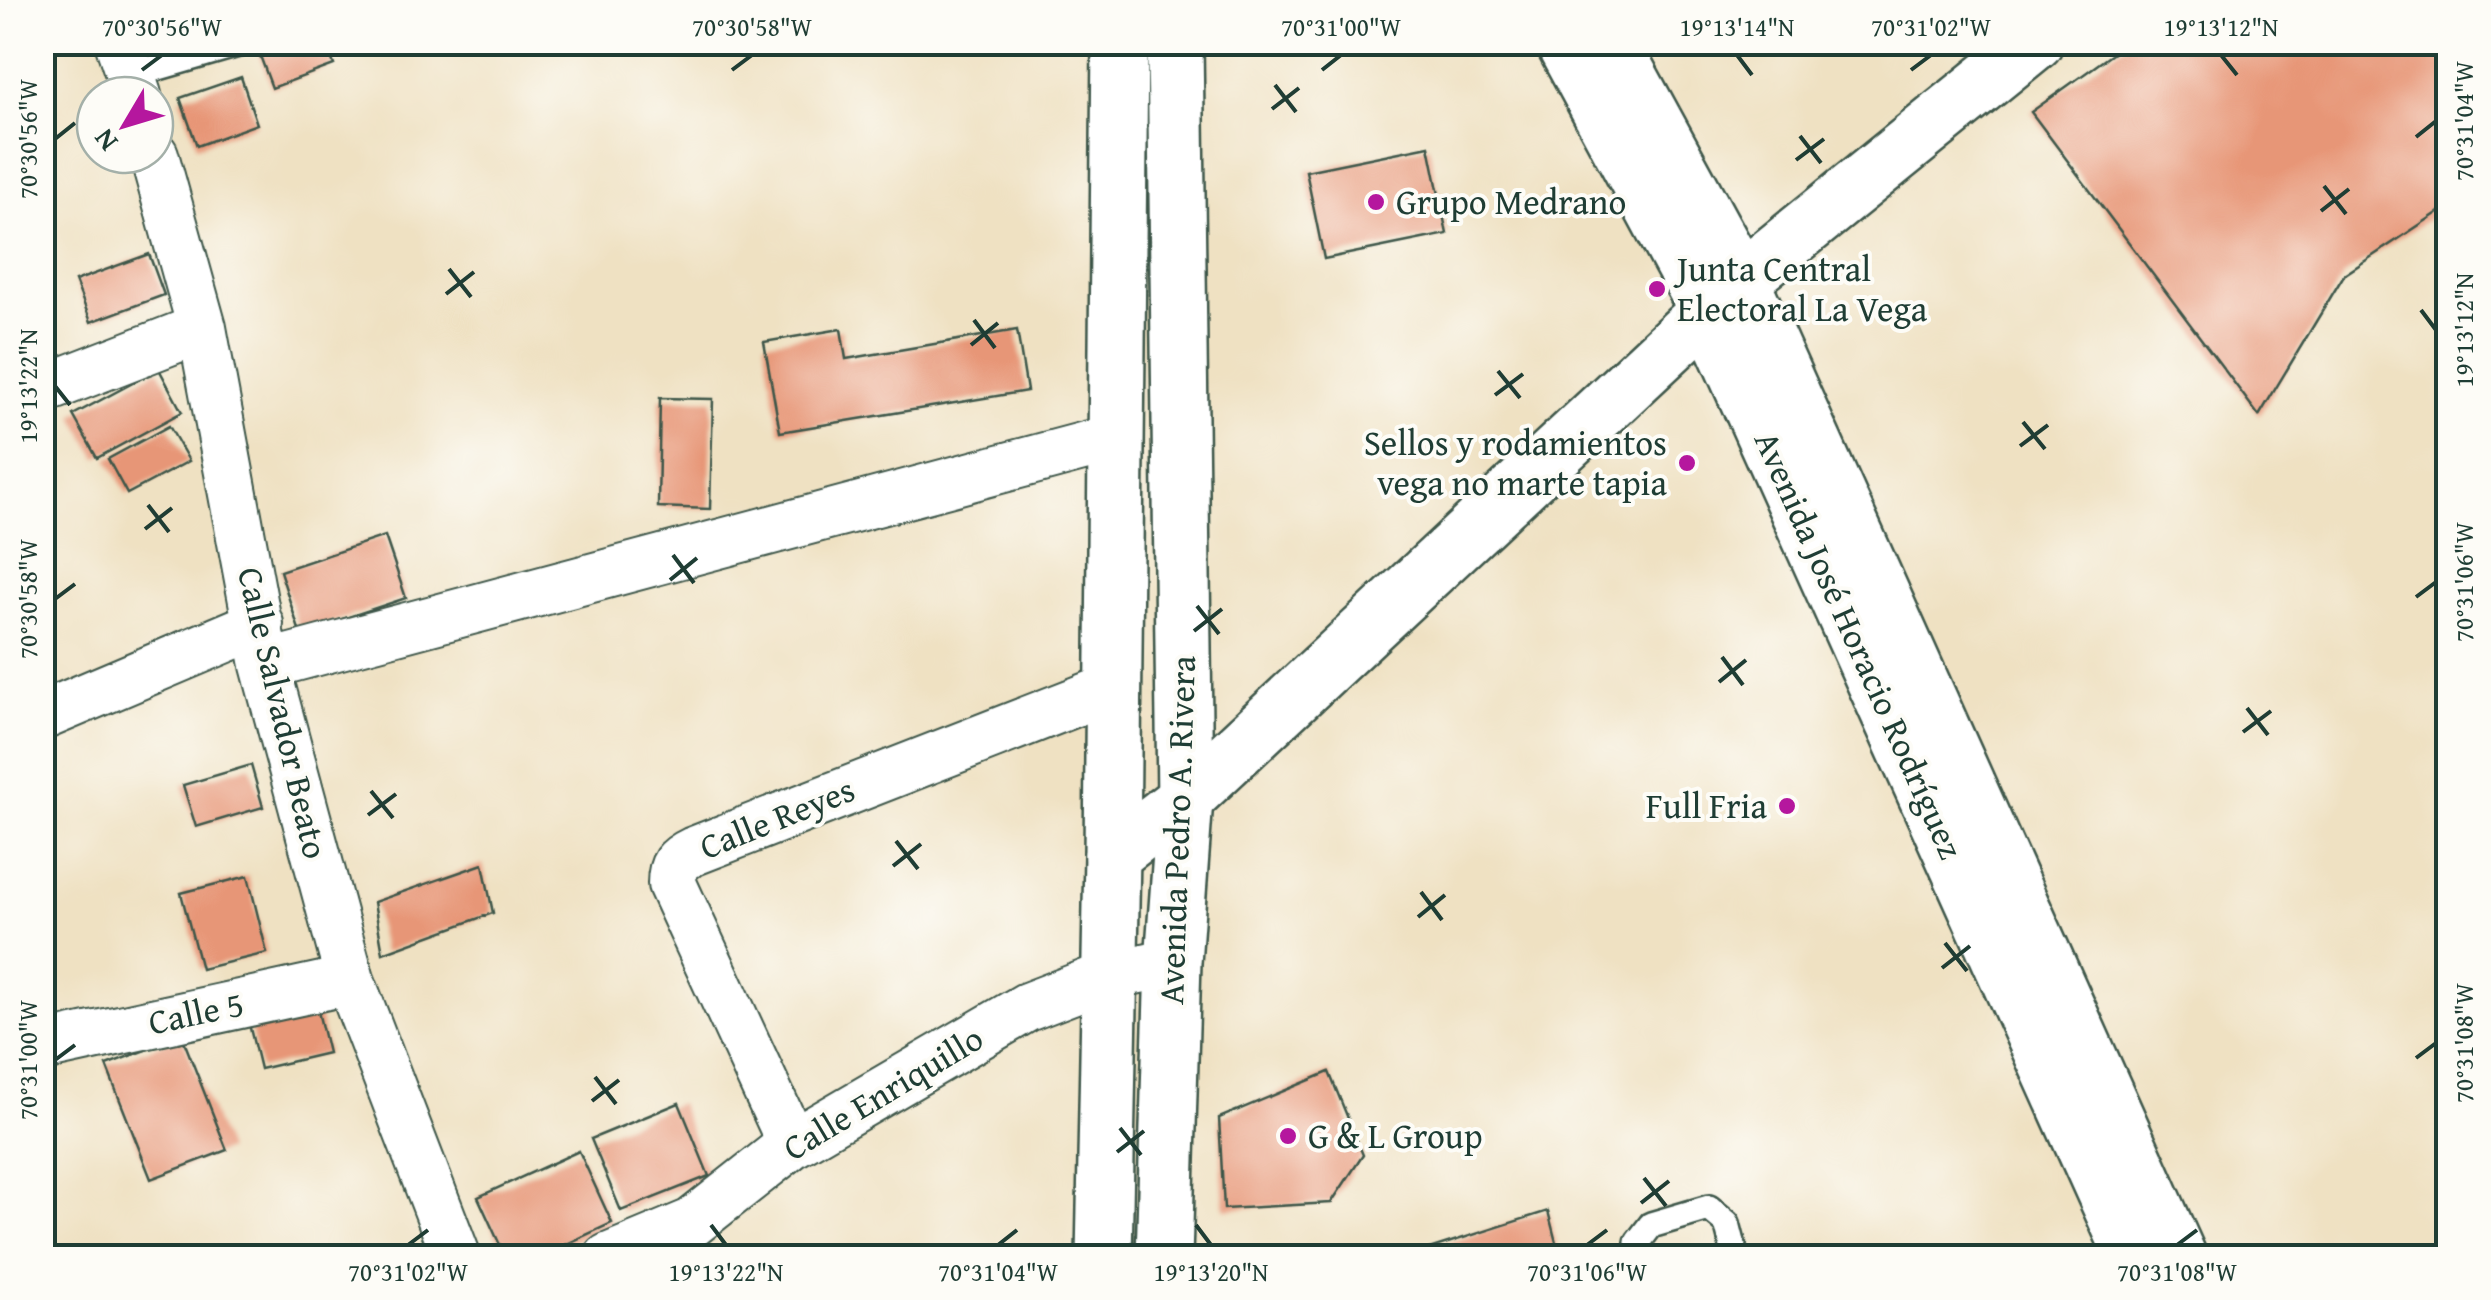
<svg xmlns="http://www.w3.org/2000/svg" width="2491" height="1300" font-family="'Gentium Book Plus',serif">
  <rect width="100%" height="100%" fill="#fdfcf7"/>
  <filter id="ink" filterUnits="userSpaceOnUse"><feTurbulence type="fractalNoise" baseFrequency=".01" numOctaves="2"/><feDisplacementMap in="SourceGraphic" scale="20" xChannelSelector="R" yChannelSelector="G"/><feConvolveMatrix kernelMatrix="1 2 1 2 8 2 1 2 1" color-interpolation-filters="sRGB"/></filter>
  <filter id="wash" filterUnits="userSpaceOnUse"><feTurbulence type="fractalNoise" baseFrequency=".0048" numOctaves="4" result="noise"/><feDisplacementMap in="SourceGraphic" scale="40" xChannelSelector="R" yChannelSelector="G"/><feGaussianBlur stdDeviation="2.25" result="paint"/><feColorMatrix in="noise" values="0 0 0 0 0 0 0 0 0 0 0 0 0 0 0 0 0 1.4 0 .05"/><feComposite in="paint" operator="in"/></filter>
  <g filter="url(#wash)">
    <rect width="100%" height="100%" fill="#efe1c2"/>
    <g id="blocks">
      <path fill="#e79677" d="M 289,42 L 326,42 L 334,65 L 272,88 L 259,53 Z
        M 2129,42 L 2438,42 L 2448,59 L 2448,206 L 2344,275 L 2259,416 L 2031,112 Z
        M 241,77 L 257,124 L 197,146 L 180,98 Z
        M 1429,146 L 1447,234 L 1324,259 L 1306,171 Z
        M 149,254 L 164,295 L 91,322 L 75,281 Z
        M 841,329 L 846,359 L 1017,330 L 1027,391 L 780,432 L 764,342 Z
        M 159,369 L 182,412 L 97,458 L 73,415 Z
        M 660,398 L 713,399 L 710,509 L 658,507 Z
        M 169,426 L 189,461 L 127,494 L 108,459 Z
        M 385,536 L 406,598 L 300,633 L 280,571 Z
        M 251,765 L 263,807 L 196,827 L 183,785 Z
        M 483,864 L 493,913 L 383,953 L 374,902 Z
        M 248,876 L 267,953 L 201,969 L 181,893 Z
        M 317,1007 L 328,1053 L 260,1069 L 249,1024 Z
        M 182,1036 L 227,1150 L 151,1179 L 106,1065 Z
        M 1329,1072 L 1363,1155 L 1331,1203 L 1224,1209 L 1219,1118 Z
        M 679,1103 L 709,1176 L 621,1211 L 591,1139 Z
        M 579,1151 L 612,1223 L 537,1258 L 506,1258 L 478,1197 Z
        M 1548,1211 L 1560,1258 L 1404,1258 L 1404,1257 Z"/>
    </g>
  </g>
  <g filter="url(#ink)">
    <use href="#blocks" fill-opacity="0" stroke="#3e5649" stroke-width="2.5"/>
    <g fill="none" stroke-linecap="round" stroke-linejoin="round">
      <defs>
        <path id="lane" d="M 131,75 L 245,42
          M 1641,1258 L 1638,1242 L 1651,1225 L 1709,1208 L 1727,1223 L 1736,1258"/>
        <path id="street" d="M 119,42 L 137,95
          M 154,155 L 202,328 L 265,665 L 350,980 L 457,1258
          M 42,390 L 202,328
          M 265,665 L 1116,438
          M 42,716 L 259,624
          M 42,1047 L 350,980
          M 792,1144 L 672,884 C 672,865 677,859 694,851 L 1114,687
          M 608,1258 L 692,1223 L 792,1144 L 1027,1007 L 1110,975 L 1173,962"/>
        <path id="secondary" d="M 1563,42 L 1708,311 L 2134,1258
          M 1611,42 L 1741,280 L 2179,1258
          M 1112,855 L 1185,799 L 1741,280 L 2035,42"/>
        <path id="primary" d="M 1104,1258 L 1112,855 L 1120,42
          M 1164,1258 L 1173,962 L 1185,799 L 1175,42"/>
      </defs>
      <use href="#lane" stroke="#3e5649" stroke-width="30"/>
      <use href="#street" stroke="#3e5649" stroke-width="52"/>
      <use href="#secondary" stroke="#3e5649" stroke-width="60"/>
      <use href="#primary" stroke="#3e5649" stroke-width="60"/>
      <use href="#lane" stroke="#fff" stroke-width="25"/>
      <use href="#street" stroke="#fff" stroke-width="48"/>
      <use href="#secondary" stroke="#fff" stroke-width="55"/>
      <use href="#primary" stroke="#fff" stroke-width="55"/>
    </g>
  </g>
  <path fill="none" stroke="#1f3d34" stroke-width="4" d="M 1737,55 L 1752,75M 2221,55 L 2237,75M 142,70 L 162,55M 732,70 L 752,55M 1322,70 L 1341,55M 1911,70 L 1931,55M 1275,85 L 1296,112M 1272,109 L 1299,88M 1800,136 L 1821,163M 2416,137 L 2436,121M 55,139 L 75,123M 1796,160 L 1824,139M 2324,186 L 2346,214M 2321,211 L 2349,189M 449,269 L 471,297M 446,294 L 474,272M 2421,310 L 2436,330M 974,320 L 995,348M 971,345 L 998,323M 1498,371 L 1520,398M 55,386 L 70,405M 1495,395 L 1523,374M 2023,422 L 2045,449M 2020,446 L 2048,425M 148,505 L 169,532M 145,529 L 172,508M 673,555 L 694,583M 670,580 L 697,558M 2416,597 L 2436,582M 55,599 L 75,584M 1197,606 L 1219,634M 1194,631 L 1222,609M 1722,657 L 1743,685M 1719,682 L 1746,660M 2247,708 L 2268,735M 2243,732 L 2271,711M 371,791 L 393,818M 368,815 L 396,794M 896,841 L 918,869M 893,866 L 921,844M 1421,892 L 1442,920M 1418,917 L 1445,895M 1945,943 L 1967,971M 1942,968 L 1970,946M 2416,1058 L 2436,1043M 55,1060 L 75,1045M 595,1077 L 616,1104M 592,1101 L 619,1080M 1120,1128 L 1141,1155M 1117,1152 L 1144,1131M 1644,1178 L 1666,1206M 1641,1203 L 1669,1181M 711,1225 L 726,1245M 1196,1225 L 1211,1245M 408,1245 L 428,1230M 998,1245 L 1017,1230M 1587,1245 L 1607,1230M 2177,1245 L 2197,1230"/>
  <g fill="#b5179e" stroke="#fdfcf7" stroke-width="4">
    <circle cx="1376" cy="202" r="10"/>
    <circle cx="1657" cy="289" r="10"/>
    <circle cx="1687" cy="463" r="10"/>
    <circle cx="1787" cy="806" r="10"/>
    <circle cx="1288" cy="1136" r="10"/>
  </g>
  <g text-anchor="middle" stroke-width="8" stroke-linejoin="round" paint-order="stroke">
    <g font-size="35" fill="#1f3d34" stroke="#fdfcf7" text-anchor="start">
      <text x="1396" y="214">Grupo Medrano</text>
      <text x="1677" y="281">Junta Central<tspan x="1677" dy="40">Electoral La Vega</tspan></text>
      <text x="1667" y="455" text-anchor="end">Sellos y rodamientos<tspan x="1667" dy="40">vega no marte tapia</tspan></text>
      <text x="1767" y="818" text-anchor="end">Full Fria</text>
      <text x="1308" y="1148">G &amp; L Group</text>
    </g>
    <g font-size="35" fill="#1f3d34" stroke="#fdfcf7">
      <text transform="translate(1859 645) rotate(66)" y="12">Avenida José Horacio Rodríguez</text>
      <text transform="translate(283 713) rotate(77)" y="12">Calle Salvador Beato</text>
      <text transform="translate(777 818) rotate(-22)" y="12">Calle Reyes</text>
      <text transform="translate(1177 830) rotate(-88)" y="12">Avenida Pedro A. Rivera</text>
      <text transform="translate(196 1013) rotate(-12)" y="12">Calle 5</text>
      <text transform="translate(883 1093) rotate(-31)" y="12">Calle Enriquillo</text>
    </g>
  </g>
  <rect width="2491" height="1300" fill="none" stroke="#fdfcf7" stroke-width="110"/>
  <g transform="translate(125 125) rotate(232)"><circle r="48" fill="#fdfcf7" stroke="#a4b0a9" stroke-width="2.5"/>
  <path d="M0-8L18 38L0 25L-18 38Z" fill="#b5179e"/>
  <text y="-15" font-size="28" font-weight="bold" text-anchor="middle" fill="#1f3d34">N</text>
  </g>
  <rect x="55" y="55" width="2381" height="1190" fill="none" stroke="#1f3d34" stroke-width="4"/>
  <g font-size="25" text-anchor="middle" fill="#1f3d34">
    <text x="162" y="36">70°30'56"W</text>
    <text x="752" y="36">70°30'58"W</text>
    <text x="1341" y="36">70°31'00"W</text>
    <text x="1737" y="36">19°13'14"N</text>
    <text x="1931" y="36">70°31'02"W</text>
    <text x="2221" y="36">19°13'12"N</text>
    <text transform="translate(2464 121) rotate(-90)" y="9">70°31'04"W</text>
    <text transform="translate(28 139) rotate(-90)" y="9">70°30'56"W</text>
    <text transform="translate(2464 330) rotate(-90)" y="9">19°13'12"N</text>
    <text transform="translate(28 386) rotate(-90)" y="9">19°13'22"N</text>
    <text transform="translate(2464 582) rotate(-90)" y="9">70°31'06"W</text>
    <text transform="translate(28 599) rotate(-90)" y="9">70°30'58"W</text>
    <text transform="translate(2464 1043) rotate(-90)" y="9">70°31'08"W</text>
    <text transform="translate(28 1060) rotate(-90)" y="9">70°31'00"W</text>
    <text x="408" y="1281">70°31'02"W</text>
    <text x="726" y="1281">19°13'22"N</text>
    <text x="998" y="1281">70°31'04"W</text>
    <text x="1211" y="1281">19°13'20"N</text>
    <text x="1587" y="1281">70°31'06"W</text>
    <text x="2177" y="1281">70°31'08"W</text>
  </g>
</svg>
